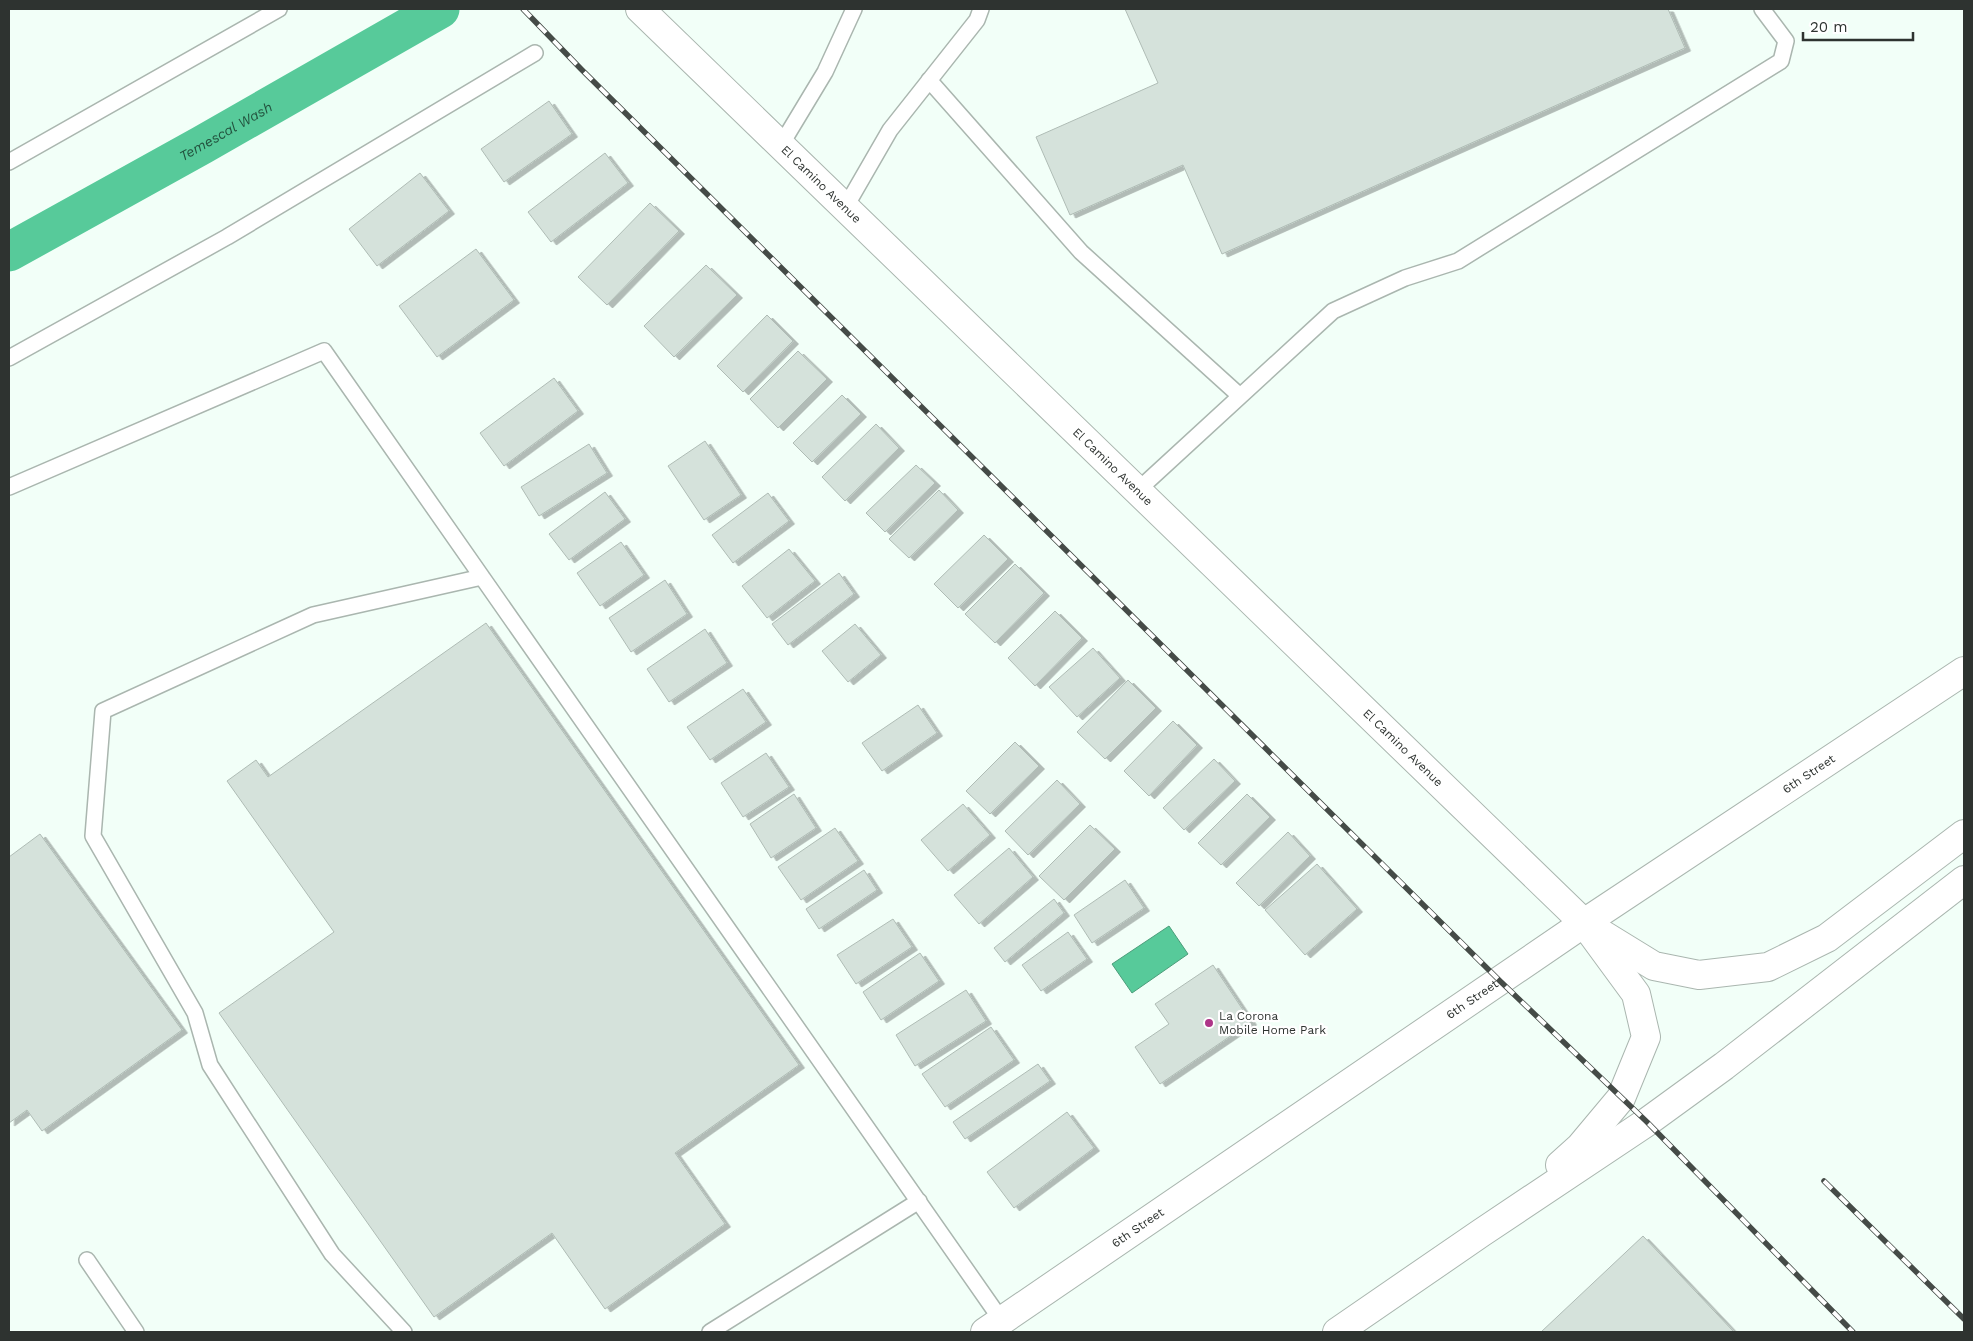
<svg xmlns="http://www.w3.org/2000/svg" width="1973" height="1341" font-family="'Work Sans',sans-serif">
  <defs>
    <filter id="shadow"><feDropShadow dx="5.5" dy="3" stdDeviation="0" flood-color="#0004"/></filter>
  </defs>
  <rect width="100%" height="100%" fill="#f2fff8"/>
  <path fill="#57ca9a" stroke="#4b9d7a" d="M 1169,926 L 1188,954 L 1132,993 L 1112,964 Z"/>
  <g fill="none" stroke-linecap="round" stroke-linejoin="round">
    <path stroke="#57ca9a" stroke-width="39" id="s1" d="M 9,252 L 202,145 L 440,9"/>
  </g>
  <path fill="#d5e2db" stroke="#afbcb5" filter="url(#shadow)" d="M 1125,9 L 1668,9 L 1685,48 L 1222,254 L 1183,165 L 1070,215 L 1036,137 L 1158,83 Z
    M 549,101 L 572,134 L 504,182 L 481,149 Z
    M 605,153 L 628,183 L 551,242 L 528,212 Z
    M 420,173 L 449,211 L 377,266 L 349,229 Z
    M 650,203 L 679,231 L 607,305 L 578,277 Z
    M 476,249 L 514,300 L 437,357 L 399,306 Z
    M 706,265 L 737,295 L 674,357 L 644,326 Z
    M 767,315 L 793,341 L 743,392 L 717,366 Z
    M 798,351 L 827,379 L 778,428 L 750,399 Z
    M 554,378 L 578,411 L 504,466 L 480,433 Z
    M 842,395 L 861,414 L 812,462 L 793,443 Z
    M 876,424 L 899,448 L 845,501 L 822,477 Z
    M 705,441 L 741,495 L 704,520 L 668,466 Z
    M 589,444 L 607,473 L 539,516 L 521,487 Z
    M 916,465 L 935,483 L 885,532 L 866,513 Z
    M 939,490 L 958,510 L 909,558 L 889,539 Z
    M 605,492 L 625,519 L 569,560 L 549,534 Z
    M 768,493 L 789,521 L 733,563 L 712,535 Z
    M 984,535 L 1008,559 L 958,608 L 934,584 Z
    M 621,542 L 644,575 L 600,606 L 577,573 Z
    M 789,549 L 815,581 L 767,618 L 742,586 Z
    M 1015,564 L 1044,593 L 995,643 L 965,614 Z
    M 839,573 L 854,594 L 788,645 L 772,624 Z
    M 665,580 L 687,614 L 631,652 L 609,618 Z
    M 1055,611 L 1082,638 L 1035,686 L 1008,658 Z
    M 486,623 L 799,1065 L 675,1153 L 725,1224 L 605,1309 L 552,1233 L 434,1317 L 219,1013 L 334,932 L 227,781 L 256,760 L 268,777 Z
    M 855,624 L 881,655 L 848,682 L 822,651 Z
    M 705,629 L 727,663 L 669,702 L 647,669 Z
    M 1093,648 L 1120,678 L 1077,717 L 1049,687 Z
    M 1128,680 L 1156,708 L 1105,759 L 1077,732 Z
    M 743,689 L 766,722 L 710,760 L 687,727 Z
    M 918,705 L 937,733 L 882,771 L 862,743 Z
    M 1173,721 L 1197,745 L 1149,796 L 1124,771 Z
    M 1015,742 L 1039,766 L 990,814 L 966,791 Z
    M 766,753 L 789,787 L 743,817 L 721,783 Z
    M 1214,759 L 1235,781 L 1184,830 L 1163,808 Z
    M 1057,780 L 1080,804 L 1028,855 L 1005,831 Z
    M 794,794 L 816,828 L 771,858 L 750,824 Z
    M 1247,794 L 1270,817 L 1221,865 L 1198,843 Z
    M 963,804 L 990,835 L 948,871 L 921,840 Z
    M 1090,825 L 1115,849 L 1064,900 L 1039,876 Z
    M 835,828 L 858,861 L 801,900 L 778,867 Z
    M 1288,832 L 1310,856 L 1259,906 L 1236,883 Z
    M 40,834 L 182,1030 L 42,1131 L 27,1110 L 9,1123 L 9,857 Z
    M 1009,848 L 1033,877 L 979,924 L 954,895 Z
    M 1317,864 L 1357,909 L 1305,955 L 1265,910 Z
    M 864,870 L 877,890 L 819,929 L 806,909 Z
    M 1125,880 L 1144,908 L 1092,943 L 1074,915 Z
    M 1054,899 L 1064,913 L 1005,962 L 994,948 Z
    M 893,919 L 912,947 L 856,984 L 837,955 Z
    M 1068,932 L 1087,959 L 1041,991 L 1022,965 Z
    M 920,953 L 939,981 L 881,1020 L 863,992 Z
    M 1213,965 L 1251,1022 L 1160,1084 L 1135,1047 L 1169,1024 L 1155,1004 Z
    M 966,990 L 986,1021 L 915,1066 L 896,1035 Z
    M 991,1027 L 1014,1060 L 945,1107 L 922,1074 Z
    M 1038,1064 L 1050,1081 L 965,1139 L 953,1122 Z
    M 1067,1112 L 1094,1148 L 1014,1208 L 987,1172 Z
    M 1643,1236 L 1734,1332 L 1541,1332 Z"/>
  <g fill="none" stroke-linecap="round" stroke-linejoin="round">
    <defs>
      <path id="service" d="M 929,80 L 1081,252 L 1240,396
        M 781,145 L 825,72 L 854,9
        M 9,162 L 279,9
        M 845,208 L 890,130 L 977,20 L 981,9
        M 9,358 L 227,237 L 535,53
        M 9,487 L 324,351 L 1002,1321
        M 1137,491 L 1333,311 L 1405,278 L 1458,261 L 1781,61 L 1786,41 L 1762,9
        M 87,1260 L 136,1332
        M 404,1332 L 332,1254 L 210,1065 L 195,1013 L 93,836 L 103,711 L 313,615 L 482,577
        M 710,1332 L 919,1201"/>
      <g id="minor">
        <path id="s2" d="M 640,9 L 1584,923"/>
      </g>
      <g id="primary">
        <path d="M 1584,923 L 1654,966 L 1699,975 L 1768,967 L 1827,938 L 1964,834"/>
        <path d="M 1560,1165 L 1580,1147 L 1621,1098 L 1646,1037 L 1636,994 L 1592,934"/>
        <path id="s3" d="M 985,1332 L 1584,923 L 1964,671"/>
        <path d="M 1337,1332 L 1481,1233 L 1647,1122 L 1724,1066 L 1964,880"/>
      </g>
    </defs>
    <use href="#service" stroke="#aab6af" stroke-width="18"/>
    <use href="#minor" stroke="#aab6af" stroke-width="30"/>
    <use href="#primary" stroke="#aab6af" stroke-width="30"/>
    <use href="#service" stroke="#fff" stroke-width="15"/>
    <use href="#minor" stroke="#fff" stroke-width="28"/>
    <use href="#primary" stroke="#fff" stroke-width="28"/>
    <defs>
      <path id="rail" d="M 523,9 L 581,69 L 1500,981 L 1647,1122 L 1853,1332
        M 1824,1181 L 1964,1319"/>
    </defs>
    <use href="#rail" stroke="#454b47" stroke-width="5.5"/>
    <use href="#rail" stroke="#fff" stroke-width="4" stroke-dasharray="11" stroke-linecap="butt"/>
  </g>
  <circle fill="#ae3588" stroke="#fff" stroke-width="2" cx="1209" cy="1023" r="5"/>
  <g text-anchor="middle" stroke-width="4.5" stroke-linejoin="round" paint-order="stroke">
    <g font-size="12" fill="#2e3330" stroke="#fff">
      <text dy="4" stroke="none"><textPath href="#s2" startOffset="252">El Camino Avenue</textPath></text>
      <text dy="4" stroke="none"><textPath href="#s2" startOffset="658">El Camino Avenue</textPath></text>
      <text dy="4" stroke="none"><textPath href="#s2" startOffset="1062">El Camino Avenue</textPath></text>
      <text dy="4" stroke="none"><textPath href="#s3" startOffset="995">6th Street</textPath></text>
      <text dy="4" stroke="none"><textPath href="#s3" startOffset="590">6th Street</textPath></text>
      <text dy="4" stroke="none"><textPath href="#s3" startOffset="185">6th Street</textPath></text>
    </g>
    <g font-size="12" fill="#2e3330" stroke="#fff" text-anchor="start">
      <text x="1219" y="1020">La Corona<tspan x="1219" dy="14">Mobile Home Park</tspan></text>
    </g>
    <g font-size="14" font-style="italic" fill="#22513d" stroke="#fff">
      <text dy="5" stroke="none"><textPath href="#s1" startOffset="248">Temescal Wash</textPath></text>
    </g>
  </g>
  <rect width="1973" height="1341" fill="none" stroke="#2e3330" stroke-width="20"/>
  <path d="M1803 32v8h110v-8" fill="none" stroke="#2e3330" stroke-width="2.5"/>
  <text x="1810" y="32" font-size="15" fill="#2e3330" stroke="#ffffff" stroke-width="4" paint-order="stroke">20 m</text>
</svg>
